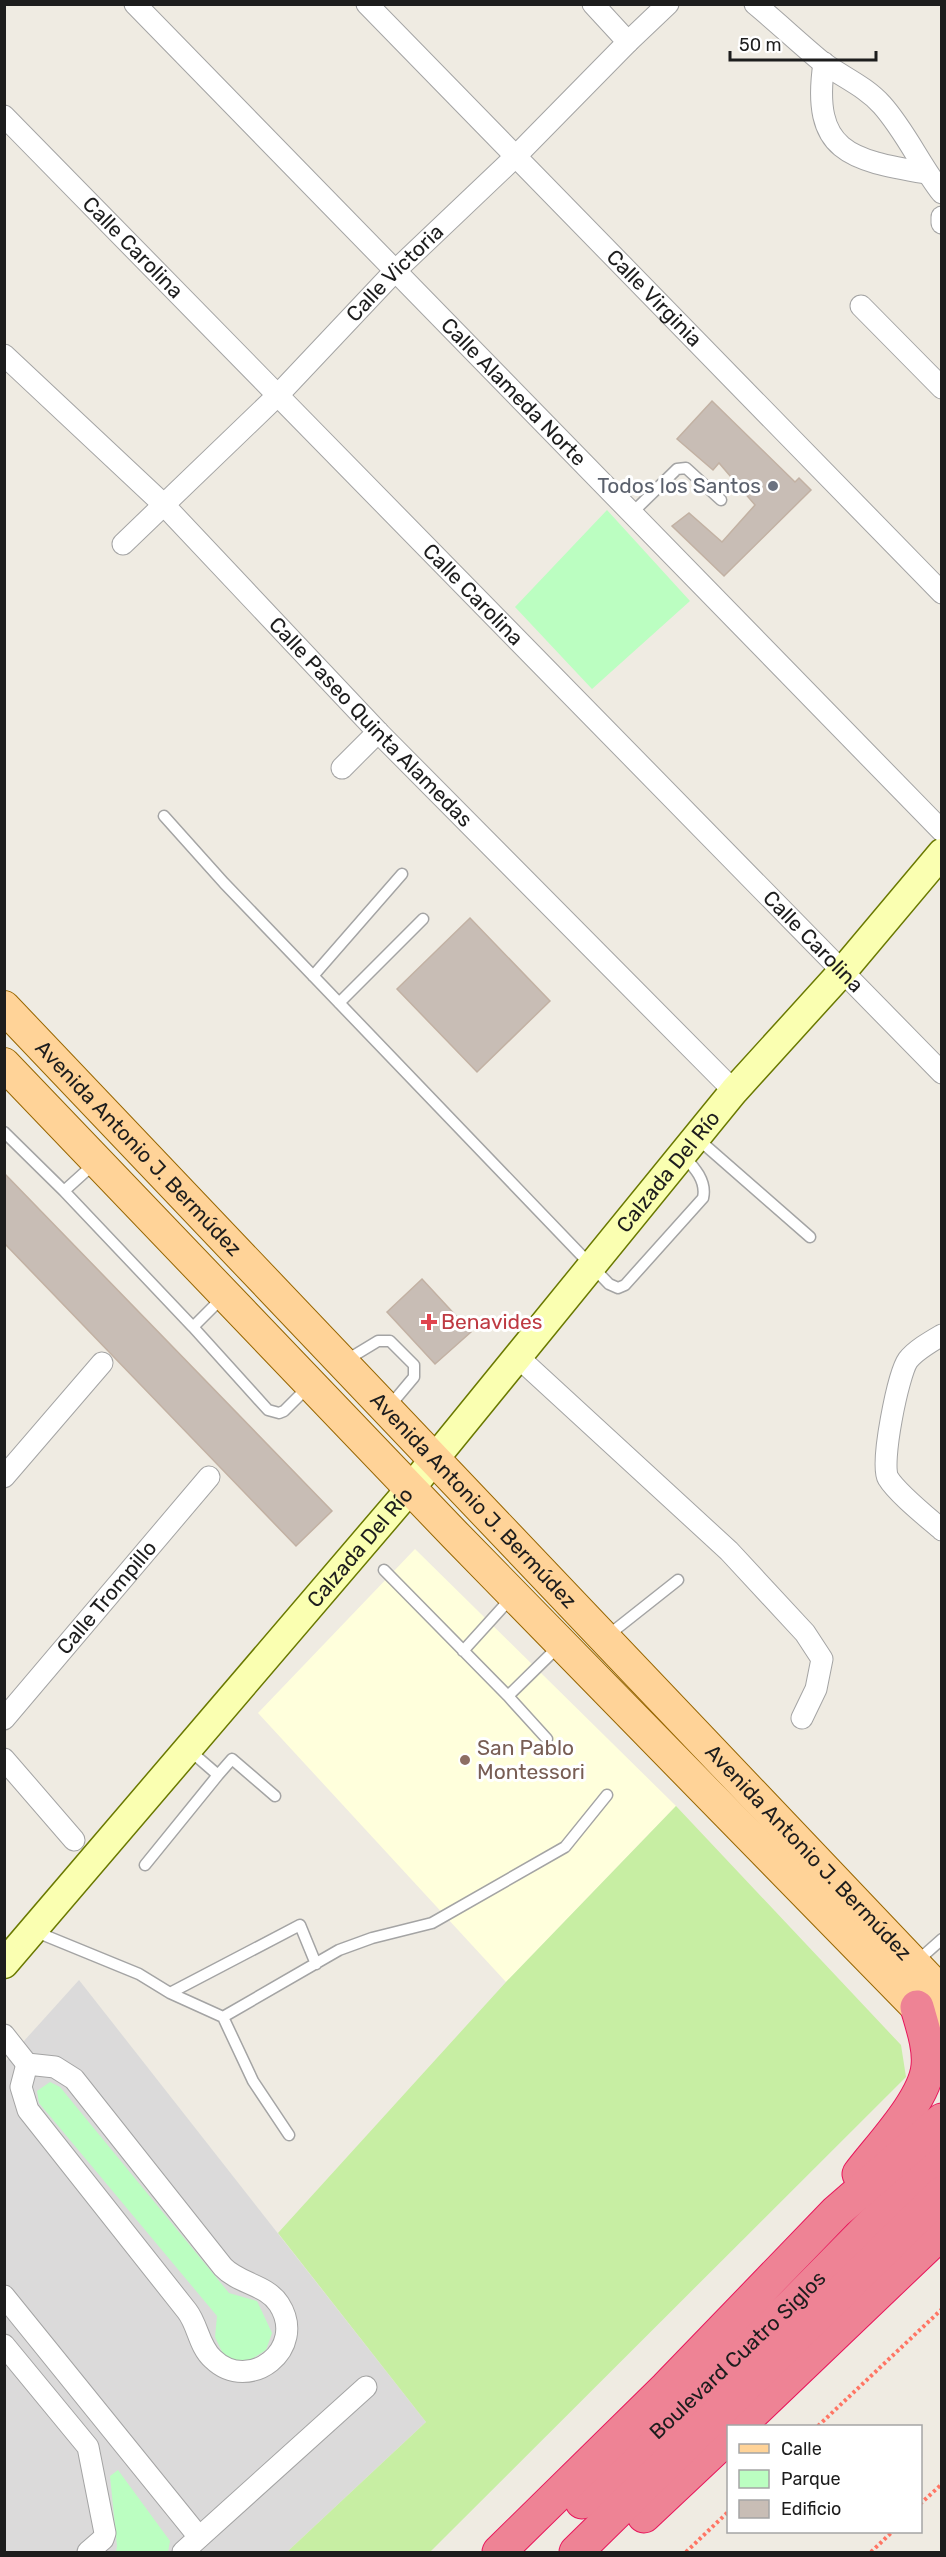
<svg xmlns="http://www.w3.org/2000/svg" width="946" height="2557" font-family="Rubik,sans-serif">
  <rect width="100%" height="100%" fill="#efebe2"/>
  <path fill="#dbdada" d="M 79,1980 L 426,2422 L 287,2552 L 5,2552 L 5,2062 Z"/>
  <path fill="#ffffdc" d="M 415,1549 L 676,1806 L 506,1982 L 258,1713 Z"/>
  <path fill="#c7eea3" d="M 676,1806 L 901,2045 L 906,2077 L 430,2552 L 287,2552 L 426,2422 L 278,2233 L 506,1982 Z"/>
  <path fill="#bbfec1" d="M 607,510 L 690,601 L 592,689 L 515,607 Z
    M 50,2082 L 60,2087 L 229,2293 L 257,2301 L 272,2333 L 266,2350 L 250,2360 L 226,2360 L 215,2337 L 217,2316 L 39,2103 L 37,2091 Z
    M 118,2470 L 170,2541 L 168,2552 L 116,2552 L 117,2546 L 110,2476 Z"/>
  <path fill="#c8bdb5" stroke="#c2b1a3" stroke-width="1.5" d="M 712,401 L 795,482 L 799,478 L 811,490 L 724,576 L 672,526 L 689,513 L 722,542 L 755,505 L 719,463 L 713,470 L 677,439 Z
    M 470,918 L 550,1001 L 477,1072 L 397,989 Z
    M 4,1173 L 332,1511 L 296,1546 L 4,1243 Z
    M 422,1279 L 471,1332 L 435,1364 L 387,1312 Z"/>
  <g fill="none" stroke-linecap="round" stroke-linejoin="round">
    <defs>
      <path id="lane" d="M 631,514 L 677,469 L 686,468 L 721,500
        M 164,816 L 224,883 L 609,1284 L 618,1288 L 625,1285 L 703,1198 C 707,1181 694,1167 683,1155
        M 313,976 L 402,874
        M 339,1003 L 423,919
        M 4,1132 L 64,1191
        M 698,1139 L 810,1237
        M 95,1163 L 64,1191 L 193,1327 L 268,1410 L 279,1413 L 284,1411 L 308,1387
        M 193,1327 L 223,1297
        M 345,1361 L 378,1341 L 390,1341 L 414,1365 L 414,1377 L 388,1408
        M 384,1570 L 508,1696 L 547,1739
        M 606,1637 L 678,1580
        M 463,1651 L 511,1598
        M 508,1696 L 559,1646
        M 218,1775 L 232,1759 L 275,1796
        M 145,1865 L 218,1775 L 188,1749
        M 34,1931 L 139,1974 L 170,1993 L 223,2017 L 339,1950 L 372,1938 L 432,1923 L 565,1847 L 607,1795
        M 915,1963 L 942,1939
        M 170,1993 L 300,1925 L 316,1964
        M 223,2017 L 253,2081 L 289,2135"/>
      <g id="street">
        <path id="s1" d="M 135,4 L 942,831"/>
        <path id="s2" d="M 367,4 L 942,593"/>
        <path d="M 593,4 L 628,42"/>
        <path d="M 755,4 C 778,23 799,43 822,62 C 842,77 865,86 882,105 C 906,132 920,165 942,193"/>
        <path d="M 824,63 C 811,152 850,160 926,173"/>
        <path id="s3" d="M 4,116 L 942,1073"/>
        <path d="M 942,217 L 942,223"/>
        <path d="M 861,306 L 942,388"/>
        <path id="s4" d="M 4,355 L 164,505 L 378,732 L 734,1091"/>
        <path id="s5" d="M 123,544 L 278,395 L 394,272 L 515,157 L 628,42 L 668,4"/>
        <path d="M 342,768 L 378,732"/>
        <path d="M 942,1335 C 930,1342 916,1350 908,1360 C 898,1374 880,1465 888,1478 C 897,1493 927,1517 942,1530"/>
        <path d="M 519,1358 L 729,1551 L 805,1633 L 822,1659 L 816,1689 L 802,1718"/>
        <path d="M 4,1477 L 102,1363"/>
        <path id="s6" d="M 4,1719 L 209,1477"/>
        <path d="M 4,1759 L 74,1840"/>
        <path d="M 4,2035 L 27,2064"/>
        <path d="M 27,2064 L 55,2067 L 74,2079 L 223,2267 C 239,2284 266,2284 279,2304 C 308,2349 249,2394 213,2359 C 199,2347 198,2325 187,2311 C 134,2244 81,2177 28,2110 L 21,2087 Z"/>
        <path d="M 4,2296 L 199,2537"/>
        <path d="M 4,2345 L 88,2447 L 105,2533 L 103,2539 L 88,2552"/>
        <path d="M 183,2552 L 366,2387"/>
      </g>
      <g id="secondary">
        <path id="s7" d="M 4,1964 L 410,1489 L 734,1091 L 842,972 L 942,853"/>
      </g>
      <g id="primary">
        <path id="s8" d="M 4,1007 L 942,1993"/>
        <path d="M 4,1064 L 455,1535 L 942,2033"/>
      </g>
      <g id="highway">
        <path d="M 859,2174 C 880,2146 925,2100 928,2066 C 930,2047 922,2025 917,2007"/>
        <path d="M 739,2426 L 942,2232"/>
        <path id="s9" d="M 582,2502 L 793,2304 L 942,2153"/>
        <path d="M 644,2516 L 728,2437"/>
        <path d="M 499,2552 L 666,2388 L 836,2212 L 942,2120"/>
        <path d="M 576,2552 L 942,2193"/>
      </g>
    </defs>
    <use href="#lane" stroke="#a4a4a4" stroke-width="13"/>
    <use href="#street" stroke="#a4a4a4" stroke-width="23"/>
    <use href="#secondary" stroke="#6a7900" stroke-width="31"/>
    <use href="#primary" stroke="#976600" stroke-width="34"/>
    <use href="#highway" stroke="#e8155b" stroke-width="35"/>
    <path stroke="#ff7564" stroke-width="4" stroke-dasharray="3 3" stroke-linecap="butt" d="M 818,2426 L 942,2309
      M 920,2504 L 942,2484
      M 686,2552 L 728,2512
      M 871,2552 L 892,2532"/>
    <use href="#lane" stroke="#fff" stroke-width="10"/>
    <use href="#street" stroke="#fff" stroke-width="21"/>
    <use href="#secondary" stroke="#faffb1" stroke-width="28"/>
    <use href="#primary" stroke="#ffd398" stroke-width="32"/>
    <use href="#highway" stroke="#ee8395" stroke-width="33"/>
  </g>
  <circle fill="#6b7280" stroke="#fff" stroke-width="2" cx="773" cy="486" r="6"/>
  <path fill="#e0444e" stroke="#fff" stroke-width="2" d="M426 1313h6v6h6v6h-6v6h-6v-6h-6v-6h6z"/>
  <circle fill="#8d6e63" stroke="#fff" stroke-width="2" cx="465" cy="1760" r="6"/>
  <g text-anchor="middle" stroke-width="6" stroke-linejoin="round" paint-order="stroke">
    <g font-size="21" fill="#1d1d1d" stroke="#fff">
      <text dy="7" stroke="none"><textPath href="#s3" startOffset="184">Calle Carolina</textPath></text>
      <text dy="7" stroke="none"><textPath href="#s5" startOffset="384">Calle Victoria</textPath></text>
      <text dy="7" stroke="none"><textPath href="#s2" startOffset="411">Calle Virginia</textPath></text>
      <text dy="7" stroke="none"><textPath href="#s1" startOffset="542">Calle Alameda Norte</textPath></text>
      <text dy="7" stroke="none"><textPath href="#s3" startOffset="670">Calle Carolina</textPath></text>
      <text dy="7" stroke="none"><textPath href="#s4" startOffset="519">Calle Paseo Quinta Alamedas</textPath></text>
      <text dy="7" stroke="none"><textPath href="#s3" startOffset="1156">Calle Carolina</textPath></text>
      <text dy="7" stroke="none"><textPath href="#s8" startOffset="195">Avenida Antonio J. Bermúdez</textPath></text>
      <text dy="7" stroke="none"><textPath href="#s7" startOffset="1034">Calzada Del Río</textPath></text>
      <text dy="7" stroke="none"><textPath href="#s8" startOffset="681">Avenida Antonio J. Bermúdez</textPath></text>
      <text dy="7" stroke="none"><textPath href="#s7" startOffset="548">Calzada Del Río</textPath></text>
      <text dy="7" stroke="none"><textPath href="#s6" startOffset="159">Calle Trompillo</textPath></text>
      <text dy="7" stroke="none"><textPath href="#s8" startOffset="1167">Avenida Antonio J. Bermúdez</textPath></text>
      <text dy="7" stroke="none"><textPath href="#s9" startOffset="214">Boulevard Cuatro Siglos</textPath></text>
    </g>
    <g font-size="21" fill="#5b616d" stroke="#fff" text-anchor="end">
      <text x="761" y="493">Todos los Santos</text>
    </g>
    <g font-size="21" fill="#be3a42" stroke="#fff" text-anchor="start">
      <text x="441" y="1329">Benavides</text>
    </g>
    <g font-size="21" fill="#785e54" stroke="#fff" text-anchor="start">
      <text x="477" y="1755">San Pablo<tspan x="477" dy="24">Montessori</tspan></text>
    </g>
  </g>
  <rect width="946" height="2557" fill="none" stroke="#1d1d1d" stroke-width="12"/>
  <rect x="727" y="2425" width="195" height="108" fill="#ffffff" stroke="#a5a5a5" stroke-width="1.5"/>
  <rect x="739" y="2444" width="30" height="9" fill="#ffd398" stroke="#a5a5a5" stroke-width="1.5"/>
  <text x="781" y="2455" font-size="18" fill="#1d1d1d">Calle</text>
  <rect x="739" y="2470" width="30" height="18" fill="#bbfec1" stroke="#a5a5a5" stroke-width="1.5"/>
  <text x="781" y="2485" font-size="18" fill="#1d1d1d">Parque</text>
  <rect x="739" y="2500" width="30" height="18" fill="#c8bdb5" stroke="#a5a5a5" stroke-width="1.5"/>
  <text x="781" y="2515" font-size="18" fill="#1d1d1d">Edificio</text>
  <path d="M730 51v9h146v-9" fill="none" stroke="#1d1d1d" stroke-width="3"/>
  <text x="739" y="51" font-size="18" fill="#1d1d1d" stroke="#ffffff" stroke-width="4.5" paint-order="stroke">50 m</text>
</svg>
